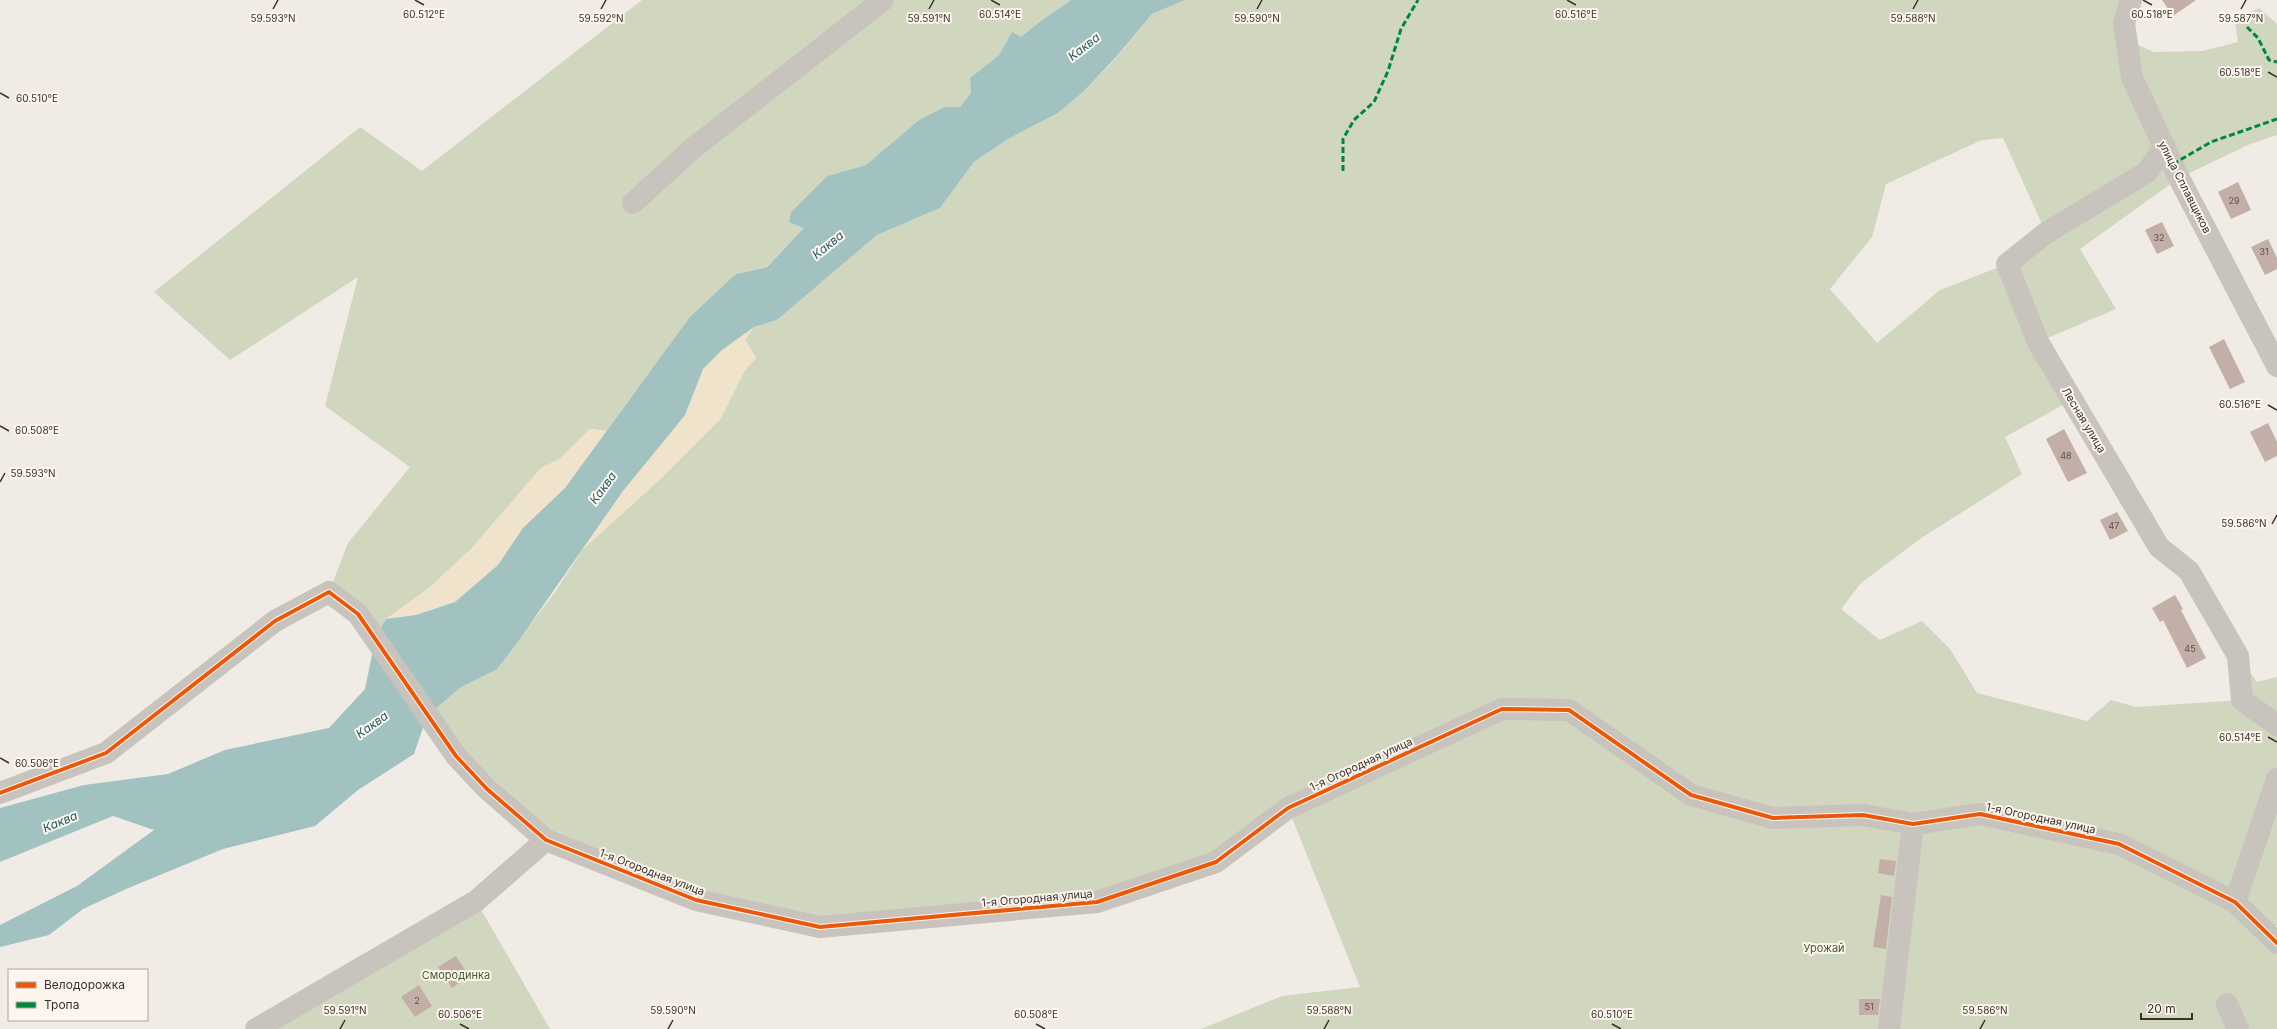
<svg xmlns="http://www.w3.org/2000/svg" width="2277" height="1029" font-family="Inter,sans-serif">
  <rect width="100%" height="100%" fill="#f0ebe5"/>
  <path fill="#d1d6bf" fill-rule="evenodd" d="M 642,0 L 1071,0 L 1042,20 L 1021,38 L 1012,33 L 999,55 L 970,78 L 971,93 L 960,107 L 944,107 L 919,120 L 866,165 L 827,176 L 791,212 L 805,228 L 766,267 L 736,274 L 629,400 L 607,431 L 590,429 L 559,460 L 541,468 L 472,548 L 429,588 L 386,619 L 376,636 L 329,592 L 348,543 L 410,467 L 325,406 L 358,277 L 230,360 L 154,292 L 360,127 L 422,171 Z
    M 1185,0 L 2126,0 L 2129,41 L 2154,52 L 2202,51 L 2238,42 L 2235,22 L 2259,8 L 2277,24 L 2277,135 L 2248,145 L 2179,178 L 2080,249 L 2116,309 L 2038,342 L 2072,400 L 2005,437 L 2022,474 L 1920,539 L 1861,583 L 1841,609 L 1880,640 L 1922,621 L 1950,649 L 1977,693 L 2087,721 L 2111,700 L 2136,707 L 2242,700 L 2238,656 L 2257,682 L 2277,677 L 2277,925 L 2270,936 L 2277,943 L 2277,1029 L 1201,1029 L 1282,996 L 1360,987 L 1288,808 L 1216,862 L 1097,902 L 820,927 L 696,900 L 546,840 L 427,716 L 461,687 L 497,668 L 555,592 L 583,549 L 657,482 L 721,418 L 745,370 L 756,358 L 745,340 L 754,327 L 777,320 L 877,235 L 940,208 L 974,162 L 1008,139 L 1058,113 L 1083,92 L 1117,57 L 1152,14 ZM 2003,138 L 2046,233 L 2007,264 L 1940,290 L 1877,343 L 1830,289 L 1872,237 L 1886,184 L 1982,140 Z
    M 476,901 L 550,1029 L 256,1029 Z"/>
  <path fill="#efe3cc" d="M 754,327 L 745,340 L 756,357 L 745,370 L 721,418 L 657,482 L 583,549 L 623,491 L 685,415 L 703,369 L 722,350 Z
    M 590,429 L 607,431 L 565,488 L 523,528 L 498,565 L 455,602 L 416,615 L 386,619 L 429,588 L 472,548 L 541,468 L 559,459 Z"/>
  <path fill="#a1c2c1" d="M 1071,0 L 1185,0 L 1152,14 L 1117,56 L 1083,92 L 1058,113 L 1008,139 L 974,162 L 940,208 L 877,235 L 777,320 L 754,327 L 722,350 L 703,369 L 685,415 L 623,491 L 517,643 L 497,669 L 461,687 L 427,716 L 414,754 L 358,790 L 315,826 L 223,849 L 126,889 L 83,909 L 49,935 L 0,947 L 0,925 L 77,886 L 154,830 L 113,816 L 0,862 L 0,808 L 84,785 L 168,774 L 225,750 L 329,728 L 365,689 L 376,636 L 386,619 L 416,615 L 455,602 L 498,565 L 523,528 L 565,488 L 690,317 L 736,274 L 767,267 L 804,228 L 789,222 L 791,212 L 827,176 L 866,165 L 919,120 L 944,107 L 960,107 L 971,93 L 970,78 L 999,55 L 1012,32 L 1021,37 L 1042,20 Z"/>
  <path fill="#c3afa7" d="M 2162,0 L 2196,0 L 2173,16 Z
    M 2238,182 L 2251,210 L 2231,219 L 2218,192 Z
    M 2162,222 L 2174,246 L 2157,254 L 2145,230 Z
    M 2268,239 L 2277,258 L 2277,269 L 2265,275 L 2251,247 Z
    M 2224,339 L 2245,382 L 2230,389 L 2209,347 Z
    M 2268,423 L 2277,442 L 2277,456 L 2265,462 L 2250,432 Z
    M 2064,429 L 2087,473 L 2068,482 L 2046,439 Z
    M 2117,512 L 2128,531 L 2110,540 L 2100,520 Z
    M 2175,595 L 2183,609 L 2181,610 L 2206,658 L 2187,668 L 2163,620 L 2160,622 L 2152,608 Z
    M 1880,859 L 1896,861 L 1894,876 L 1878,873 Z
    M 1881,895 L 1892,897 L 1886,949 L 1873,947 Z
    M 456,956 L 469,976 L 452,988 L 438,967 Z
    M 419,985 L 432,1006 L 415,1017 L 401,997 Z
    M 1859,999 L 1880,999 L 1878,1015 L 1859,1015 Z"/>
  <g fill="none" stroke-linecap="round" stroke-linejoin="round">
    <path stroke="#c9c3be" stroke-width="22" d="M 2131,0 L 2124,23 L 2132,78 L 2179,178 L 2277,366
      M 2165,147 L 2147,172 L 2046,233 L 2007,264 L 2038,342 L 2159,547 L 2189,571 L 2238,656 L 2242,700 L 2277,725
      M 633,203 L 692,149 L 883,0
      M 0,793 L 106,753 L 275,621 L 329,592 L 358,614 L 456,756 L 487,789 L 546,840 L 696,900 L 820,927 L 1097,902 L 1216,862 L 1288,808 L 1502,709 L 1569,710 L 1691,795 L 1773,818 L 1863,815 L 1913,824 L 1980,814 L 2119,844 L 2235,902 L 2277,943
      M 2235,902 L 2277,779
      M 2227,1004 L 2238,1029
      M 256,1029 L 476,901 L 546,840
      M 1889,1029 L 1913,824"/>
    <path stroke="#00873e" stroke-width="3" stroke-dasharray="6 3" stroke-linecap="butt" d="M 2247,27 L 2258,38 L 2269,60 L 2277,62
      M 2173,164 L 2211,142 L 2277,119
      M 1343,171 L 1343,139 L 1354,120 L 1374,102 L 1388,71 L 1401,29 L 1418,0"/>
    <defs>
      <path id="cycleway" d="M 0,793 L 106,753 L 275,621 L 329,592 L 358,614 L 456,756 L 487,789 L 546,840 L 696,900 L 820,927 L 1097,902 L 1216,862 L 1288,808 L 1502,709 L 1569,710 L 1691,795 L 1773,818 L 1863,815 L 1913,824 L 1980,814 L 2119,844 L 2235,902 L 2277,943"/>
    </defs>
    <use href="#cycleway" stroke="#fbf5ee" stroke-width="6"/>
    <use href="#cycleway" stroke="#e8590c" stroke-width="4"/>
  </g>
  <path fill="none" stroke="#3b302b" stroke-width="1.5" d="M 415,0 L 424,5M 991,0 L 1000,5M 1567,0 L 1576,5M 2143,0 L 2152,5M 273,9 L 278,0M 601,9 L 606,0M 929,9 L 934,0M 1257,9 L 1262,0M 1913,9 L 1918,0M 2241,9 L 2246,0M 2268,72 L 2277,77M 0,93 L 9,98M 2268,405 L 2277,410M 0,426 L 9,431M 0,482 L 5,473M 2272,524 L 2277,515M 2268,737 L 2277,742M 0,758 L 9,763M 460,1024 L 469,1029M 1036,1024 L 1045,1029M 1612,1024 L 1621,1029M 340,1029 L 345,1020M 668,1029 L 673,1020M 1324,1029 L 1329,1020M 1980,1029 L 1985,1020"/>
  <g text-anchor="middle" stroke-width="4" stroke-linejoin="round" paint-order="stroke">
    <g font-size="9" fill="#5d504a">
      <text x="2234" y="204">29</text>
      <text x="2159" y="241">32</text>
      <text x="2264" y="255">31</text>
      <text x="2066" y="459">48</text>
      <text x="2114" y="529">47</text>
      <text x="2190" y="652">45</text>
      <text x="417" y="1004">2</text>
      <text x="1869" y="1010">51</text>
    </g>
    <g font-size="11" fill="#3b302b" stroke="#fbf5ee">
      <text transform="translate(2185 187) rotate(63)" y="4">улица Сплавщиков</text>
      <text transform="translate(2084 420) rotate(59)" y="4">Лесная улица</text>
      <text transform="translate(1361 764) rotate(-25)" y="4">1-я Огородная улица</text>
      <text transform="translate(2041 818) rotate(12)" y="4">1-я Огородная улица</text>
      <text transform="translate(652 872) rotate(21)" y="4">1-я Огородная улица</text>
      <text transform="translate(1037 898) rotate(-5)" y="4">1-я Огородная улица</text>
    </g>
    <g font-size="11" fill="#4a5a2e" stroke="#fbf5ee">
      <text x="1824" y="952">Урожай</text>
      <text x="456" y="979">Смородинка</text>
    </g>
    <g font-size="12" font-style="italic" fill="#1f5a5e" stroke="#fbf5ee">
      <text transform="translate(1084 47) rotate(-38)" y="4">Каква</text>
      <text transform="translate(828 245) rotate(-39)" y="4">Каква</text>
      <text transform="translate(603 488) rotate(-54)" y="4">Каква</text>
      <text transform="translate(372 725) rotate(-36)" y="4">Каква</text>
      <text transform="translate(60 822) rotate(-23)" y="4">Каква</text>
    </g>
  </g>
  <g font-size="10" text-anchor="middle" fill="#3b302b" stroke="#fbf5ee" stroke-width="4" stroke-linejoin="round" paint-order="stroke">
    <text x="2152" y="18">60.518°E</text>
    <text x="424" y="18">60.512°E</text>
    <text x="1000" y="18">60.514°E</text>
    <text x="1576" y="18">60.516°E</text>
    <text x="273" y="22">59.593°N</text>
    <text x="601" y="22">59.592°N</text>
    <text x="1913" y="22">59.588°N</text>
    <text x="2241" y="22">59.587°N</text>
    <text x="929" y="22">59.591°N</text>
    <text x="1257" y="22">59.590°N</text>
    <text x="2240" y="76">60.518°E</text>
    <text x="37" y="102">60.510°E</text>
    <text x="2240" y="408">60.516°E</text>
    <text x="37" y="434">60.508°E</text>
    <text x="33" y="477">59.593°N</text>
    <text x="2244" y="527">59.586°N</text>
    <text x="2240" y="741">60.514°E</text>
    <text x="37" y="767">60.506°E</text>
    <text x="345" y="1014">59.591°N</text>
    <text x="673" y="1014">59.590°N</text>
    <text x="1329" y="1014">59.588°N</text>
    <text x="1985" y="1014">59.586°N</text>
    <text x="460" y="1018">60.506°E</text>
    <text x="1036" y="1018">60.508°E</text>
    <text x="1612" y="1018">60.510°E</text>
  </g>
  <rect x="8" y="969" width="140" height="52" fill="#fbf5ee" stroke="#aea6a0"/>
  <rect x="16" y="982" width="20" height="6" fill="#e8590c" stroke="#aea6a0"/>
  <text x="44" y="989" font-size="12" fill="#3b302b">Велодорожка</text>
  <rect x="16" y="1002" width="20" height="6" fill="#00873e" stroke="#aea6a0"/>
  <text x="44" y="1009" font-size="12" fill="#3b302b">Тропа</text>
  <path d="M2141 1013v6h51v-6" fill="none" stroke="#3b302b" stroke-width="2"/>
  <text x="2147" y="1013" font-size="12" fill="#3b302b" stroke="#fbf5ee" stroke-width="3" paint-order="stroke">20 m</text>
</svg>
